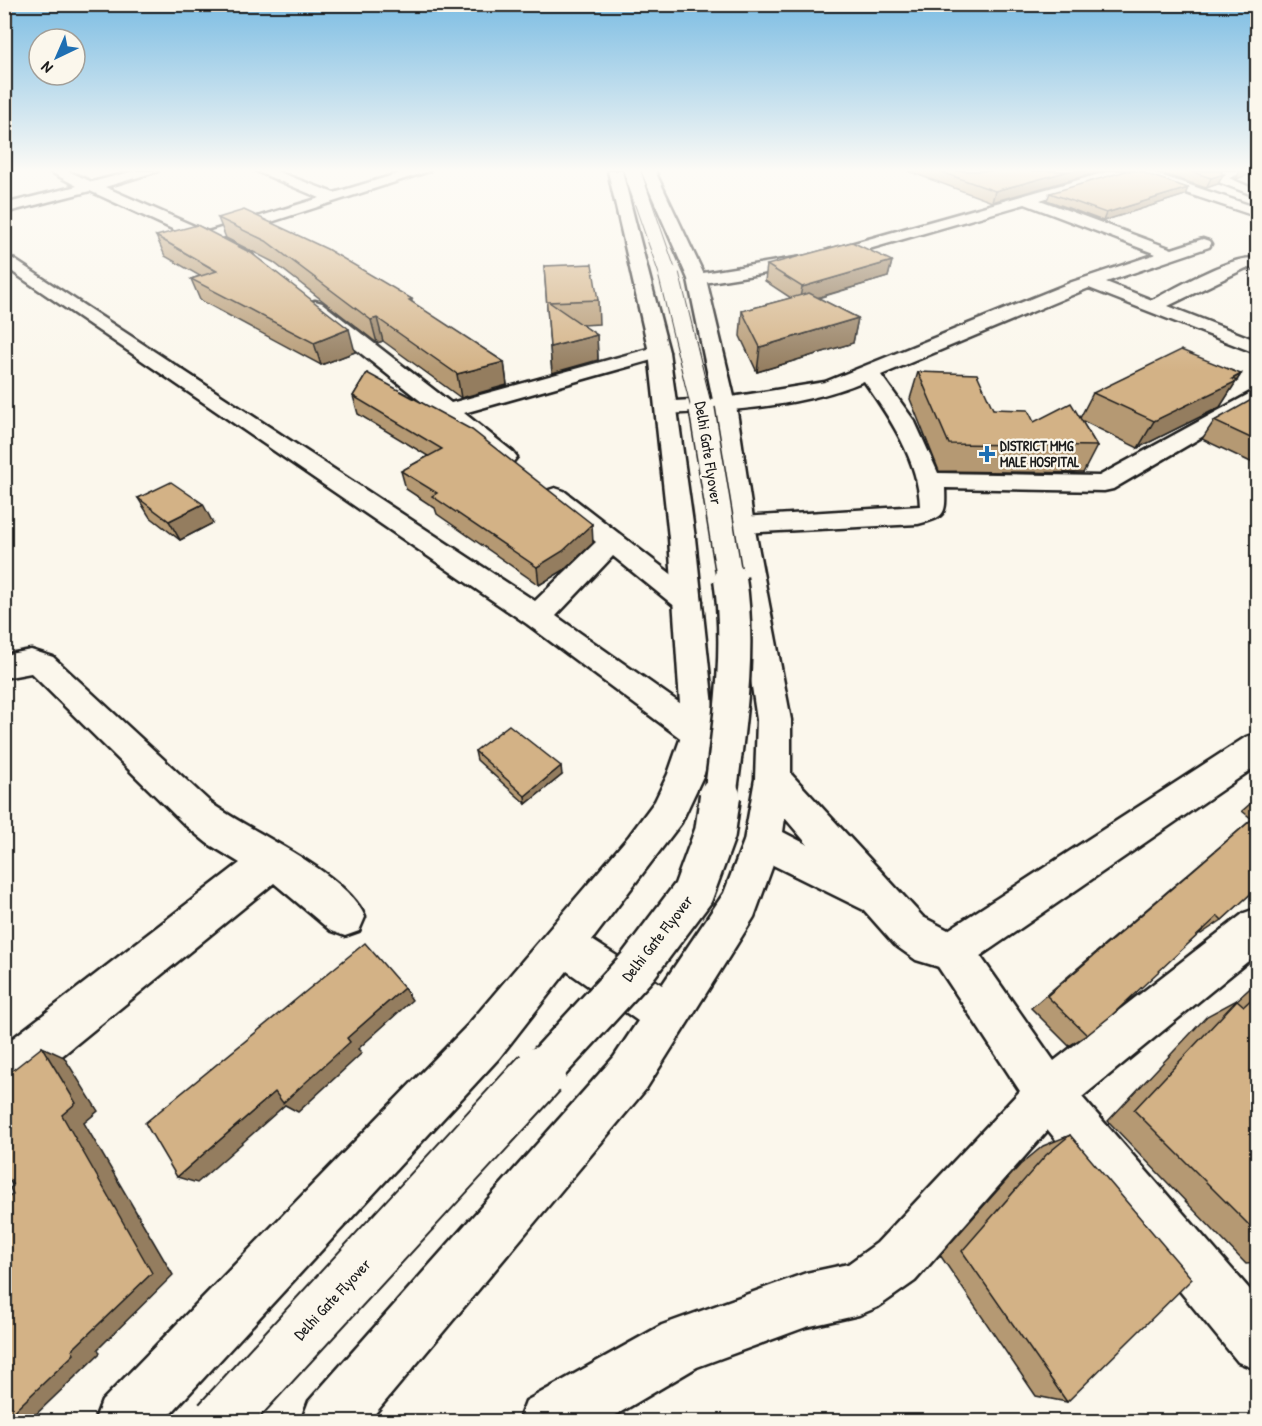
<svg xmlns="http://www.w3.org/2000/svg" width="1262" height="1426" font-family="'Patrick Hand',sans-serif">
  <rect width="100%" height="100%" fill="#fbf7ec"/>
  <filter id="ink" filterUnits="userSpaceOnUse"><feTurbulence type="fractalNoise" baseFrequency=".0167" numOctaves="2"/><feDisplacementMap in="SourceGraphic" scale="12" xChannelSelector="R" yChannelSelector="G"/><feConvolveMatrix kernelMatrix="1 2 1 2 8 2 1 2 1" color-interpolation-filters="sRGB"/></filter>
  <g filter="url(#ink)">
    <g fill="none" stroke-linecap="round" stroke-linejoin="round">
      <defs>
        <path id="street" d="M 49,171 L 68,171 L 92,182 L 134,171 L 158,171 L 105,187 L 208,232 L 320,198 L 256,171 L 276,171 L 334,193 L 407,171 L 429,171 L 221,238 L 252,254 L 254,258 L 246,263 L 90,191 L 4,213 L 4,204 L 77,186 Z
          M 1110,171 L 1133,171 L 1040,200 L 1172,249 L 1203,239 L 1209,241 L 1211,244 L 1209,247 L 1106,282 L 1152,300 C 1175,289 1234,253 1258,259 L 1258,269 L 1246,268 L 1168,306 L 1258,341 L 1258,354 L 1089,288 L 1084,290 L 881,375 L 915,422 L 938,473 L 1099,476 L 1258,389 L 1258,404 L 1113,489 L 1104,491 L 945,488 C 946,515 945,517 918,524 L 741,533 L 732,531 L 728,525 L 732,519 L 741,517 L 920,506 C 919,461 890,418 864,381 C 803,407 732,411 666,414 L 658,412 L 655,407 L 658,402 L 725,398 L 825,382 L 1072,282 L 1156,254 L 1025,204 L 810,266 L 697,284 L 688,279 L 691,275 L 808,256 Z
          M 1224,171 L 1247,171 L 1229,178 L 1257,190 L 1250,194 L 1208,178 Z
          M 1141,172 L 1151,172 L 1258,208 L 1258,217 L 1141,178 Z
          M 4,253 L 535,601 L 596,542 L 542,496 L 546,491 L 555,488 L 564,491 L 697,594 L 702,601 L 697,608 L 687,611 L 677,608 L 613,556 L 556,616 L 711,725 L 716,734 L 711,743 L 699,747 L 687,743 L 527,624 L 4,266 Z
          M 315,301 L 322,303 L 451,403 L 659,346 L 666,348 L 669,352 L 666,356 L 464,413 L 513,452 L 517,457 L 513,462 L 497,462 L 308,311 L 306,307 L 308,303 Z
          M 31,650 L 53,657 L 211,803 C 252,833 346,872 365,917 L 359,931 L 345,936 L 331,931 L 274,883 L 20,1090 L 4,1097 L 4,1045 L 240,863 L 207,843 L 185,825 L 31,673 L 4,678 L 4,655 Z
          M 1258,908 L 1258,953 L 1082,1097 L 1258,1299 L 1258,1370 L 1238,1362 L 1048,1130 L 915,1281 L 878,1307 L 859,1315 L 806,1327 L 697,1367 L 604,1422 L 518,1422 L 526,1401 L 662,1325 L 806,1273 L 848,1264 L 877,1243 L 1020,1091 L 937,965 L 931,951 L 937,937 L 952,931 L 967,937 L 1054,1061 L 1244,913 Z"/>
        <path id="secondary" d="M 608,171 L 622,171 L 669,352 L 695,538 L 716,734 L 704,774 L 681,823 L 592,940 L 662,985 L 724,893 L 744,841 L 755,779 L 757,720 L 728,525 L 714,405 L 688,279 L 641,171 L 655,171 L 706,279 L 736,405 L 754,525 L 791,720 L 791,774 L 923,917 L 948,930 L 1246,737 L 1258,733 L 1258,765 L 967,965 L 952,971 L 916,960 L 895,945 L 864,910 L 773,865 L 754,917 L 646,1089 L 368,1422 L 301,1422 L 309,1401 L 614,1057 L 638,1021 L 567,971 L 499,1058 L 163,1422 L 94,1422 L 102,1401 L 467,1026 L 629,836 L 655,801 L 668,774 L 682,734 L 669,538 L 649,352 ZM 785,818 L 808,845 L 783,832 Z"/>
      </defs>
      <use href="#street" stroke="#1c1c1c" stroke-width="5"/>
      <use href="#secondary" stroke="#1c1c1c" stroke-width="5"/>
      <use href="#street" fill="#fbf7ec" fill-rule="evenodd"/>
      <use href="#secondary" fill="#fbf7ec" fill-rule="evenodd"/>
      <defs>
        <path id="highway-bridge-far5" d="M 632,171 L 669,277"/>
        <path id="highway-bridge-far4" d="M 669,275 L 702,410"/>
        <path id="highway-bridge-far3" d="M 702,409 L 730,581"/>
        <path id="highway-bridge-far2" d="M 720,798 C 729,726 741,651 730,579"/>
        <path id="highway-bridge-far1" d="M 539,1074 L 638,966 L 693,893 L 715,833 L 720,796"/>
        <path id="highway-bridge" d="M 219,1422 L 540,1073"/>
      </defs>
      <use href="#highway-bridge-far5" stroke="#1c1c1c" stroke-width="18" stroke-linecap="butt"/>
      <use href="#highway-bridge-far4" stroke="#1c1c1c" stroke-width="22" stroke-linecap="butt"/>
      <use href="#highway-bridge-far3" stroke="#1c1c1c" stroke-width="28" stroke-linecap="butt"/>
      <use href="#highway-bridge-far2" stroke="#1c1c1c" stroke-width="37" stroke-linecap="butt"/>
      <use href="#highway-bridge-far1" stroke="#1c1c1c" stroke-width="45" stroke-linecap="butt"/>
      <use href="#highway-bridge" stroke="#1c1c1c" stroke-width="56" stroke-linecap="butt"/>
      <use href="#highway-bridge-far5" stroke="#fbf7ec" stroke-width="16"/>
      <use href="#highway-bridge-far4" stroke="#fbf7ec" stroke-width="20"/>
      <use href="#highway-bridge-far3" stroke="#fbf7ec" stroke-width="25"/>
      <use href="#highway-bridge-far2" stroke="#fbf7ec" stroke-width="32"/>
      <use href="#highway-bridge-far1" stroke="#fbf7ec" stroke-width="40"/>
      <use href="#highway-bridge" stroke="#fbf7ec" stroke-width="52"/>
    </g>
    <path fill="#b59973" stroke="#1c1c1c" stroke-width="1.5" d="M 908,171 L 1102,171 L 992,202 Z
      M 1154,171 L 1219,171 L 1218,184 L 1206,188 Z
      M 1050,193 L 1185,195 L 1103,221 L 1047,200 Z
      M 218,218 L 412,299 L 412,303 L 504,362 L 507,385 L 461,398 L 383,341 L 377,343 L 273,262 L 226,238 Z
      M 156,236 L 355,352 L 321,365 L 200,300 L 191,279 L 200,276 L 165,256 Z
      M 892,261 L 888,277 L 818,298 L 858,318 L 853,343 L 757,372 L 740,336 L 742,311 L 791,298 L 765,281 L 767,265 Z
      M 544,266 L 598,300 L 599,324 L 582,325 L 597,335 L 598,360 L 552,373 Z
      M 918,372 L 993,409 L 1034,422 L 1080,418 L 1093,393 L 1241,374 L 1220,407 L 1138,448 L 1081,420 L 1097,446 L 1083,473 L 939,471 L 910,399 Z
      M 367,373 L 593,543 L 564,570 L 539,585 L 437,514 L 435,508 L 406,489 L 401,471 L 428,456 L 358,414 L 353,396 Z
      M 1257,400 L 1257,465 L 1202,439 L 1214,421 Z
      M 138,498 L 213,523 L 180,540 L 149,516 Z
      M 475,751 L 562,775 L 526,804 L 477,760 Z
      M 1257,798 L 1257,888 L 1222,920 L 1201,934 L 1200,933 L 1087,1035 L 1069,1046 L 1031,1008 L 1252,819 L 1242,811 Z
      M 1257,982 L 1257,1263 L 1246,1264 L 1108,1121 L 1207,1016 L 1237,1000 Z
      M 1070,1135 L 1067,1402 L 1036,1396 L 940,1255 L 1020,1165 L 1043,1146 Z"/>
    <path fill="#947d5e" stroke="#1c1c1c" stroke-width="1.5" d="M 1069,171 L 1102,171 L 992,202 L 995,191 Z
      M 1240,171 L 1257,171 L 1257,172 L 1236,179 Z
      M 1224,174 L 1218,184 L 1206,188 L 1211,178 Z
      M 1188,188 L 1185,195 L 1103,221 L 1106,213 Z
      M 892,261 L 888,277 L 799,303 L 802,287 Z
      M 377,318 L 383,341 L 377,343 L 371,320 Z
      M 858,318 L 853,343 L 757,372 L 760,347 Z
      M 349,329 L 355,352 L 321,365 L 314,343 Z
      M 597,335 L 598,360 L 552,373 L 550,347 Z
      M 504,362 L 507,385 L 461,398 L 457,374 Z
      M 1241,374 L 1220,407 L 1138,448 L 1154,421 Z
      M 203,504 L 213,523 L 180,540 L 169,521 Z
      M 592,524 L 593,543 L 564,570 L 539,585 L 537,567 Z
      M 561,766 L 562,775 L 526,804 L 525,796 Z
      M 404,988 L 412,1000 L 358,1049 L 362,1053 L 298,1112 L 285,1105 L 197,1183 L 177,1177 L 275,1092 L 347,1038 Z
      M 42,1047 L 64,1057 L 98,1111 L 84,1123 L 173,1275 L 98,1349 L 100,1353 L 28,1422 L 4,1422 L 72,1350 Z"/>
    <path fill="#d3b286" stroke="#1c1c1c" stroke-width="1.5" d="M 939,171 L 1069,171 L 995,191 Z
      M 1126,171 L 1138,171 L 1188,188 L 1106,213 L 1050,193 Z
      M 1190,171 L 1219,171 L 1224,174 L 1211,178 Z
      M 244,210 L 327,249 L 412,299 L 409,300 L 504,362 L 457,374 L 377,318 L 371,320 L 266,241 L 218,218 Z
      M 197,225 L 251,253 L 349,329 L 314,343 L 191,279 L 217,271 L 156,236 Z
      M 852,242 L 892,261 L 802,287 L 767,265 Z
      M 592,264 L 598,300 L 549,302 L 597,335 L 550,347 L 544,266 Z
      M 809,293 L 858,318 L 760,347 L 742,311 Z
      M 1181,350 L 1241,374 L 1232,379 L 1237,381 L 1154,421 L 1093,393 Z
      M 918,372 L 977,374 L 993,409 L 1028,410 L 1034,422 L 1071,403 L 1097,446 L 949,444 Z
      M 367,373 L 472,430 L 592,524 L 563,551 L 537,567 L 432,496 L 437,493 L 401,471 L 442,449 L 353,396 Z
      M 1253,399 L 1257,400 L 1257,441 L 1214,421 Z
      M 171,482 L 203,504 L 169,521 L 138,498 Z
      M 509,725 L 561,766 L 525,796 L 475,751 Z
      M 1257,815 L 1257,888 L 1222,920 L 1218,916 L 1112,1015 L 1087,1035 L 1047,996 Z
      M 365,943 L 404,988 L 347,1038 L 350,1042 L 283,1103 L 275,1092 L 177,1177 L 145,1123 Z
      M 1257,994 L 1257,1233 L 1134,1110 L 1237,1000 L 1244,1006 Z
      M 42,1047 L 76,1103 L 62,1115 L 152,1273 L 72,1350 L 74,1354 L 4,1421 L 4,1201 L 13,1194 L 10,1188 L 13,1186 L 4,1171 L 4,1077 Z
      M 1070,1135 L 1192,1279 L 1067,1402 L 962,1251 L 1046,1155 Z"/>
  </g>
  <linearGradient id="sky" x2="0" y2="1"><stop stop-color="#7dbde3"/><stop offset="0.46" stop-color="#fdfbf6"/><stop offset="1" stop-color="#fdfbf6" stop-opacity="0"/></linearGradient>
  <rect width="1262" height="371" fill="url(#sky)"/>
  <path fill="#1f6fb2" stroke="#fbf7ec" stroke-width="2" d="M984 445h6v6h6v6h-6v6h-6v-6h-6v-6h6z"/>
  <g text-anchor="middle" stroke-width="4.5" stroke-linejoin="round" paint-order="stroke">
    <g font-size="14" font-weight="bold" fill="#1c1c1c" stroke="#fbf7ec" text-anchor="start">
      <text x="1000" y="451">DISTRICT MMG<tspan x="1000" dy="16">MALE HOSPITAL</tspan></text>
    </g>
    <g font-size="16" fill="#1c1c1c" stroke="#fbf7ec">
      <text transform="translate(709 453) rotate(81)" y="6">Delhi Gate Flyover</text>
      <text transform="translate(657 938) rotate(-52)" y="6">Delhi Gate Flyover</text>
      <text transform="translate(332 1299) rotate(-47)" y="6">Delhi Gate Flyover</text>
    </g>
  </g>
  <rect width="1262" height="1426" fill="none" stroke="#fbf7ec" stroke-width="24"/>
  <rect x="12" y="12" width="1238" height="1402" fill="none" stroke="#1c1c1c" stroke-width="2" filter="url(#ink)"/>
  <g transform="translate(57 57) rotate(224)"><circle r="28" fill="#fbf7ec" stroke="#a29f99" stroke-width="1.5"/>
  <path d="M0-4.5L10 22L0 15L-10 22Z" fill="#1f6fb2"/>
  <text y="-9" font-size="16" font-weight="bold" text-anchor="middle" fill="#1c1c1c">N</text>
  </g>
</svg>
